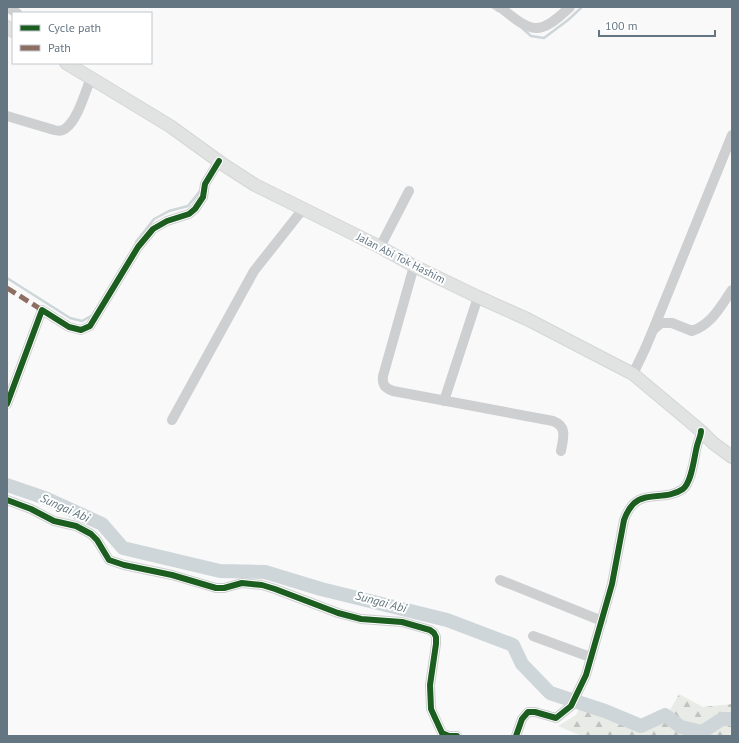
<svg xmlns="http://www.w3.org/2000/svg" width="739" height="743" font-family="'PT Sans',sans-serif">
  <defs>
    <pattern id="forest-firs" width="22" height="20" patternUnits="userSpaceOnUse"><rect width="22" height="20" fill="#e8ebe6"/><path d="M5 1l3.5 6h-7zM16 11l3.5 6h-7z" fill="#c0c3c0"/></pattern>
  </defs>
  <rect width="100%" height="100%" fill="#f9f9f9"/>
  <path fill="url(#forest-firs)" d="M 679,694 L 703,707 L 732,704 L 732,736 L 582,736 L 558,726 L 576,715 L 582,704 L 644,722 L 670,710 Z"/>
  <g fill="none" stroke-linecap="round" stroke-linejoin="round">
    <path stroke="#ced6d9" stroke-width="2.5" d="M 492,7 L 498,11
      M 522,28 L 531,36 L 544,38 L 568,20 L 582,7
      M 136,242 L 154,219 L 169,211 L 188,206 L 200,191
      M 7,278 L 70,318 L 82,321 L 91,316"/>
    <path stroke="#ced6d9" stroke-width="14" d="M 7,485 L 45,498 L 102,524 L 123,548 L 220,571 L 265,572 L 321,589 L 447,620 L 513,645 L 522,664 L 550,693 L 605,711 L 641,726 L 665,715 L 681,727 L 702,732 L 722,719 L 732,719"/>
    <defs>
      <path id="major" d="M 7,27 L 13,31
        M 66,63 L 170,126 L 224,165 L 255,185 L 380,247 L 414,266 L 478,297 L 527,319 L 633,374 L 701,431 L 713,443 L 732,457"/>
    </defs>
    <use href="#major" stroke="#d5d6d7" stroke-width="14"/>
    <path stroke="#cecfd0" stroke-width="10" d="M 7,7 L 17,13
      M 500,7 C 533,34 539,36 570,7
      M 7,116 L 54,130 C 58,131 63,131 66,128 C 78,119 85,92 91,78
      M 380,247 L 409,191
      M 414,266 L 383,376 C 382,385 385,388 393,391 L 553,421 C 568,427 563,438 561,451
      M 653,330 L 732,135
      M 633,374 L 645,349 L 653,330 L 661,323 L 672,323 L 692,331 C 712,324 720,307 732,290
      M 444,401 L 478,297
      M 7,404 L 42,310 L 69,327 L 81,330 L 90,326 L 138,247 L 153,229 L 167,221 L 189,214 L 195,209 L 203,197 L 205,184 L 219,161
      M 172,420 L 254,271 L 303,209
      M 7,500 L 31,509 L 54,521 L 76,526 L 91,534 L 97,540 L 109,560 L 124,565 L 172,575 L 216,588 L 224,588 L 242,583 L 262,585 L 275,589 L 338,613 L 361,619 L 402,622 L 430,630 L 434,633 L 436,637 L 436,644 L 430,685 L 431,709 L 442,733 L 449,736 L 457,736
      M 500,580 L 602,621
      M 533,636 L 590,657
      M 516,736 L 522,719 L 528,712 L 535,712 L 556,718 L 571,706 L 586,675 L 612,584 L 624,520 C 637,484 661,504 683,489 C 692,482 694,457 697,446 C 698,441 701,436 701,431"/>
    <use href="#major" stroke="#e1e2e2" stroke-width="12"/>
    <path stroke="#8d6e63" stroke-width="5" stroke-dasharray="10 5" stroke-linecap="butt" d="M 7,288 L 42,310"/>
    <defs>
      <path id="cycleway" d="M 7,404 L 42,310 L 69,327 L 81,330 L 90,326 L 138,247 L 153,229 L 167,221 L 189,214 L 195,209 L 203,197 L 205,184 L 219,161
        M 7,500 L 31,509 L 54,521 L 76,526 L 91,534 L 97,540 L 109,560 L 124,565 L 172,575 L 216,588 L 224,588 L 242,583 L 262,585 L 275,589 L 338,613 L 361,619 L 402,622 L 430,630 L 434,633 L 436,637 L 436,644 L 430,685 L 431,709 L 442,733 L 449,736 L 457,736
        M 516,736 L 522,719 L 528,712 L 535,712 L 556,718 L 571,706 L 586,675 L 612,584 L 624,520 C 637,484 661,504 683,489 C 692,482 694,457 697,446 C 698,441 701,436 701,431"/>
    </defs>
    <use href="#cycleway" stroke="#fff" stroke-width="8"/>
    <use href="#cycleway" stroke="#1b5e20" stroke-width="6"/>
  </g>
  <g text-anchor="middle" stroke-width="4" stroke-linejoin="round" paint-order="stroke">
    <g font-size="11" fill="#657683" stroke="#fff">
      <text transform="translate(401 258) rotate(27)" y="4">Jalan Abi Tok Hashim</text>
    </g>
    <g font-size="12" font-style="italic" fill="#60757c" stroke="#fff">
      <text transform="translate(65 508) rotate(24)" y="4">Sungai Abi</text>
      <text transform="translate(381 602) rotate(15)" y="4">Sungai Abi</text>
    </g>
  </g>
  <rect width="739" height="743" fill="none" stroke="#657683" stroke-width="16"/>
  <rect x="12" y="12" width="140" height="52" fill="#ffffff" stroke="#c1c8cd"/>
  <rect x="20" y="25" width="20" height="6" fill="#1b5e20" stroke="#c1c8cd"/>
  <text x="48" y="32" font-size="12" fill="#657683">Cycle path</text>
  <rect x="20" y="45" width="20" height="6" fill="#8d6e63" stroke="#c1c8cd"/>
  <text x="48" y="52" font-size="12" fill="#657683">Path</text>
  <path d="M599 30v6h116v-6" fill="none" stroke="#657683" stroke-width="2"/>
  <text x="605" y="30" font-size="12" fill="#657683" stroke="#ffffff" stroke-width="3" paint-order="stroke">100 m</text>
</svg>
